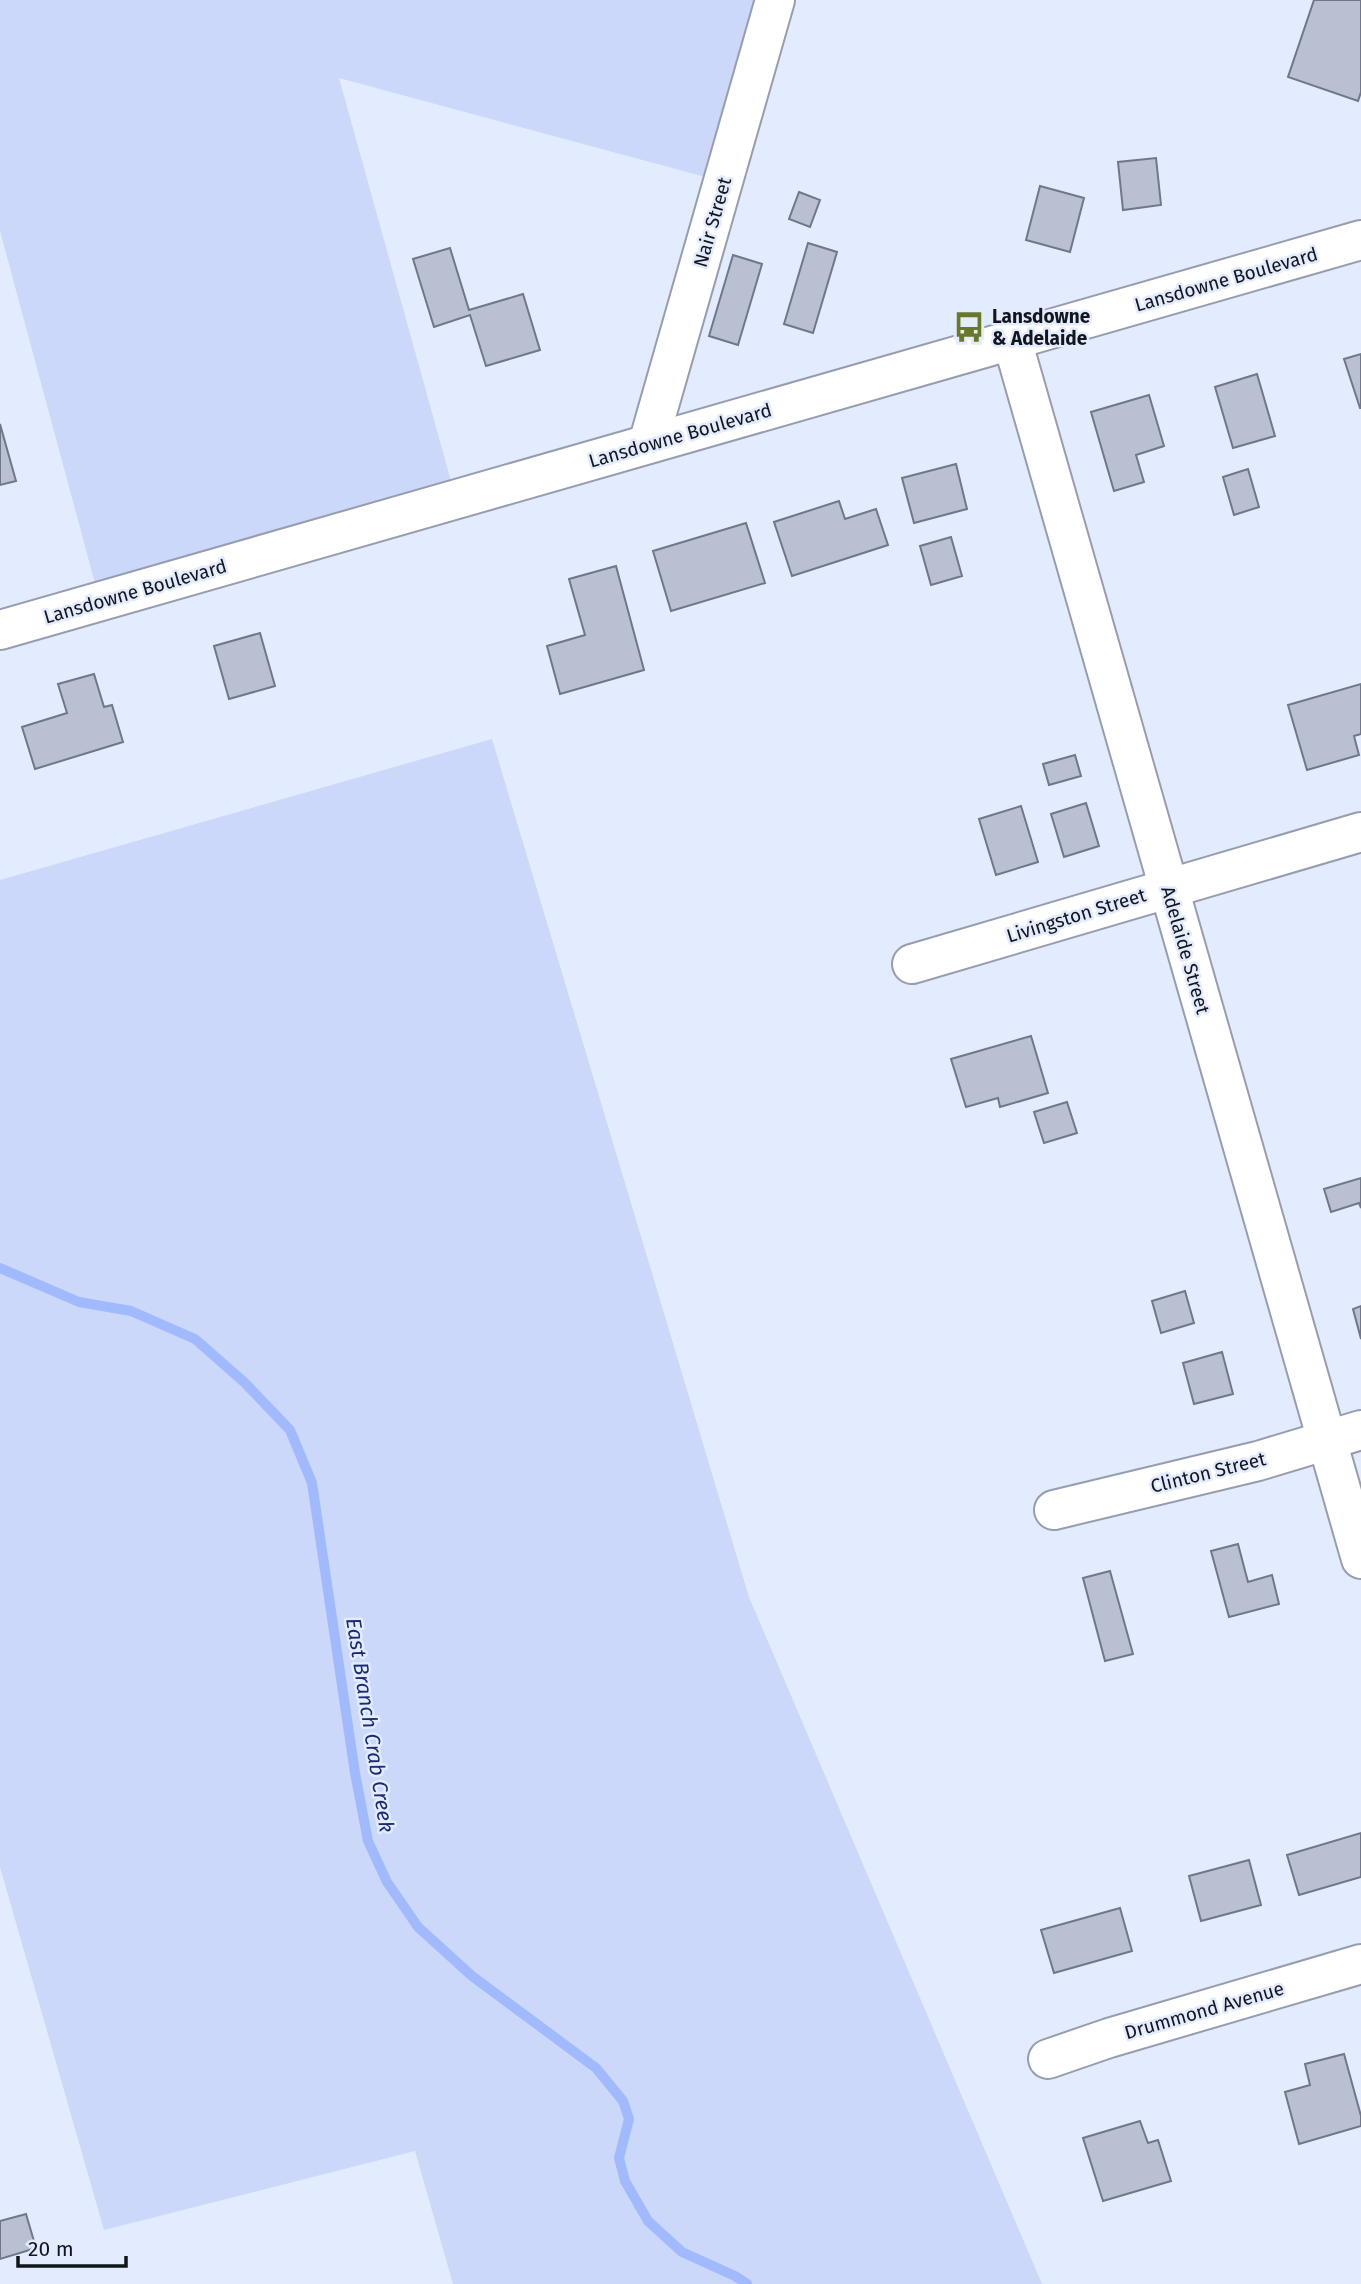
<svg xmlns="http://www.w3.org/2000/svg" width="1361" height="2284" font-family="'Fira Sans',sans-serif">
  <rect width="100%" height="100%" fill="#e3ebfe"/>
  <path fill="#cbd8fa" d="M 0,0 L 775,0 L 724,182 L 339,78 L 456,499 L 100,602 L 0,231 Z
    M 492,739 L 749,1597 L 1042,2284 L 453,2284 L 415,2151 L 104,2230 L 0,1867 L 0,880 Z"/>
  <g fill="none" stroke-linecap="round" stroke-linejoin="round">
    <path stroke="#a1bafd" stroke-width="10" d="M 0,1268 L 79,1302 L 131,1311 L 195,1339 L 244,1382 L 290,1430 L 312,1483 L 355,1773 L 368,1841 L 387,1882 L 418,1927 L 472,1976 L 596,2068 L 623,2101 L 629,2119 L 619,2158 L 625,2181 L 648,2221 L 682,2252 L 735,2276 L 747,2284"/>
  </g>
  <path fill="#b8c0d2" stroke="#707788" stroke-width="2" d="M 1314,0 L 1361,0 L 1361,92 L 1358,101 L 1288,77 Z
    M 1156,158 L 1161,205 L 1123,210 L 1118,162 Z
    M 1040,186 L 1084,198 L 1070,252 L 1026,240 Z
    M 799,192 L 820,200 L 810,227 L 789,219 Z
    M 808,243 L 837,252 L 813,333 L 784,324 Z
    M 450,248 L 469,310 L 523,294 L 540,350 L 486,366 L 470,315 L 434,327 L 413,259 Z
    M 733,255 L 762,264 L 738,345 L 709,336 Z
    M 1361,354 L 1361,408 L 1360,408 L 1344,359 Z
    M 1257,374 L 1275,436 L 1233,448 L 1215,387 Z
    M 1149,395 L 1164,446 L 1136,455 L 1144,482 L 1114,491 L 1091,412 Z
    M 0,424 L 16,481 L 0,485 Z
    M 956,464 L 967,509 L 914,523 L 902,478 Z
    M 1248,469 L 1259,507 L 1234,515 L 1223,477 Z
    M 839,501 L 845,519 L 876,509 L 888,545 L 792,576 L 774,522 Z
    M 746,523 L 765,583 L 671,611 L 653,551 Z
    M 951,537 L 962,576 L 931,585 L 920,546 Z
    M 616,566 L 644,670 L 560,694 L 547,646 L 585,635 L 569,579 Z
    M 260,633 L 275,686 L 229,699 L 214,646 Z
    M 94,674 L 104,707 L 112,705 L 123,742 L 35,769 L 22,727 L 67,713 L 58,684 Z
    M 1361,684 L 1361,734 L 1354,736 L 1359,755 L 1307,770 L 1288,705 Z
    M 1075,755 L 1081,776 L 1049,785 L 1043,764 Z
    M 1086,803 L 1099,846 L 1064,857 L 1051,814 Z
    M 1021,806 L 1038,862 L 996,875 L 979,819 Z
    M 1031,1036 L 1048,1093 L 1000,1107 L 998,1098 L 966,1107 L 951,1059 Z
    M 1067,1102 L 1077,1133 L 1044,1143 L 1034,1112 Z
    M 1361,1178 L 1361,1208 L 1359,1203 L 1331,1212 L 1324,1189 Z
    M 1185,1291 L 1194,1323 L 1161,1333 L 1152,1301 Z
    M 1361,1306 L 1361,1339 L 1353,1309 Z
    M 1222,1352 L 1233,1394 L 1194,1404 L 1183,1363 Z
    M 1238,1544 L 1248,1582 L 1272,1575 L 1279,1604 L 1229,1617 L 1211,1551 Z
    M 1110,1571 L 1133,1654 L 1105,1661 L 1083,1578 Z
    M 1361,1833 L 1361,1877 L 1299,1895 L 1287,1855 Z
    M 1249,1860 L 1261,1905 L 1201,1921 L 1189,1876 Z
    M 1120,1908 L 1132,1951 L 1054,1973 L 1041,1930 Z
    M 1344,2054 L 1361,2116 L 1361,2126 L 1299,2144 L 1285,2092 L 1310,2085 L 1305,2064 Z
    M 1140,2121 L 1148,2143 L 1158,2140 L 1171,2181 L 1103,2201 L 1083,2138 Z
    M 26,2214 L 36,2248 L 0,2259 L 0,2221 Z"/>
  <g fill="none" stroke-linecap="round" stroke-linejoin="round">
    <defs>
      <path id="street" d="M 1012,340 L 1361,1559
        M 648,444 L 775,0
        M 912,964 L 1361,832
        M 1054,1510 L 1258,1461 L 1361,1430
        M 1048,2059 L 1109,2038 L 1361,1964"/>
      <path id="secondary" d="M 0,630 L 1361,240"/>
    </defs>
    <use href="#street" stroke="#969daf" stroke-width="42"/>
    <use href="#secondary" stroke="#969daf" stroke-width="42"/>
    <use href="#street" stroke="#fff" stroke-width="38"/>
    <use href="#secondary" stroke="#fff" stroke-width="38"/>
  </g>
  <defs>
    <symbol id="bus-bare" viewBox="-9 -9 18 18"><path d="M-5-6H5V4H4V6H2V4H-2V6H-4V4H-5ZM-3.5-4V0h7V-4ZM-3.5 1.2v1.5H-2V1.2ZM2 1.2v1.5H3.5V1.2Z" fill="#697826" stroke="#e3ebfe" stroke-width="2.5" paint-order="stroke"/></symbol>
  </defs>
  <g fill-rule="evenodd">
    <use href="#bus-bare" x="947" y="305" width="44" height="44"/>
  </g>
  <g text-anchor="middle" stroke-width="5" stroke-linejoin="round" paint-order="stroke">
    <g font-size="19" fill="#12151b" stroke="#e3ebfe">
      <text transform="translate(712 222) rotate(-74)" y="7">Nair Street</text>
      <text transform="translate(1226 279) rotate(-16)" y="7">Lansdowne Boulevard</text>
      <text transform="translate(680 435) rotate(-16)" y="7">Lansdowne Boulevard</text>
      <text transform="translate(135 591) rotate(-16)" y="7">Lansdowne Boulevard</text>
      <text transform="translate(1076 915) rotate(-17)" y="7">Livingston Street</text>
      <text transform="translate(1186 950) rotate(74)" y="7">Adelaide Street</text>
      <text transform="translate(1208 1472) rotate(-14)" y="7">Clinton Street</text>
      <text transform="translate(1204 2010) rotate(-16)" y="7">Drummond Avenue</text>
    </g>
    <g font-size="19" font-weight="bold" fill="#12151b" stroke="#e3ebfe" text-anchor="start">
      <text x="992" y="323">Lansdowne<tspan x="992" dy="22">&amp; Adelaide</tspan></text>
    </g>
    <g font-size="21" font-style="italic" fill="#1a2a75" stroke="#e3ebfe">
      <text transform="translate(370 1725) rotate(81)" y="7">East Branch Crab Creek</text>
    </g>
  </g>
  <path d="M18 2256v10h108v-10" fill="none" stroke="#12151b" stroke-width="3.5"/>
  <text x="28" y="2256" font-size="21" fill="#12151b" stroke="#e3ebfe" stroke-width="5" paint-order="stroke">20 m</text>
</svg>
